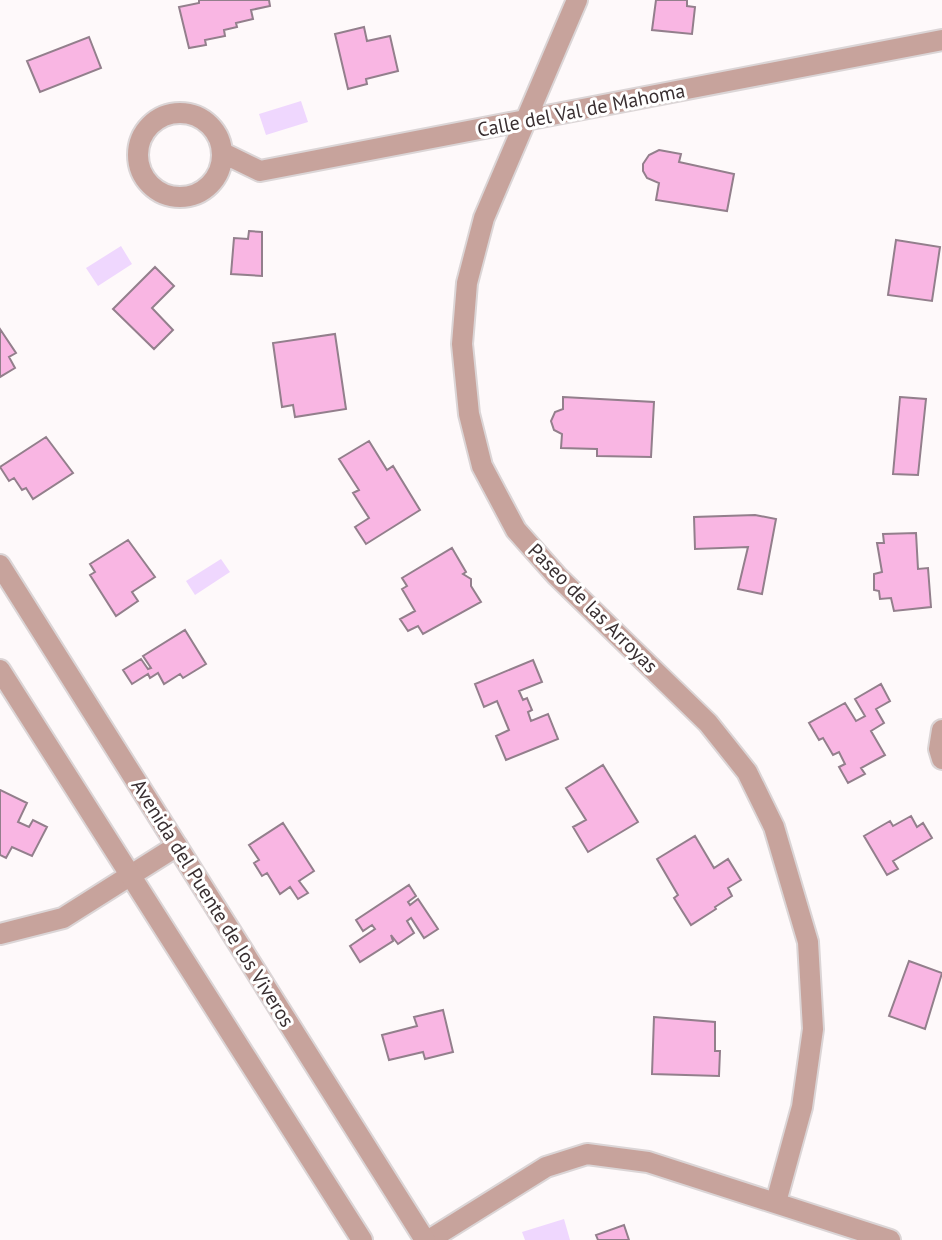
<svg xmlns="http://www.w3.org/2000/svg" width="942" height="1240" font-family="'PT Sans',sans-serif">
  <rect width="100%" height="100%" fill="#fef9fa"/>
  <path fill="#efd7fe" d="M 301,101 L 308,122 L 266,135 L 259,114 Z
    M 121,246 L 132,264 L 98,286 L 86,268 Z
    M 221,559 L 230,572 L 195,595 L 186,581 Z
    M 564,1219 L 570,1240 L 525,1240 L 522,1232 Z"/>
  <path fill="#f9b6e3" stroke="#937f8c" stroke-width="2" d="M 199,0 L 269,0 L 270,6 L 251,10 L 253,19 L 236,23 L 237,27 L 224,30 L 225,36 L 205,40 L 206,45 L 189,48 L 179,7 L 199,3 Z
    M 656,0 L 687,0 L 687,6 L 695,7 L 692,34 L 652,30 Z
    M 364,27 L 367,41 L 390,36 L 398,71 L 366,79 L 367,84 L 348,89 L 335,34 Z
    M 89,37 L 101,68 L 40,92 L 27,61 Z
    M 659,150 L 681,154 L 679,162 L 734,174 L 727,211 L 656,200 L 659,183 L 647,178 L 643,171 L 643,164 L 649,155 Z
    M 249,231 L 262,232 L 262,276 L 231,274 L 234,238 L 248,239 Z
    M 896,240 L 940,247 L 932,301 L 888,295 Z
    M 155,267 L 174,286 L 152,308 L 173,330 L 154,349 L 113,309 Z
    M 0,329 L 16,353 L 9,357 L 15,368 L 0,377 Z
    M 335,334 L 346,409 L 295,417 L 293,405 L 282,407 L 273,343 Z
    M 563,397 L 654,402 L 651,457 L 597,456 L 597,449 L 561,448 L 562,434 L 554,430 L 551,421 L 555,412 L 563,409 Z
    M 900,397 L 926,399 L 918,475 L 893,474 Z
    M 46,437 L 73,473 L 33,499 L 26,488 L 22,490 L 14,478 L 9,481 L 0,467 Z
    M 369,441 L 387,470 L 393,466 L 420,510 L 366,544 L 355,527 L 369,518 L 353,493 L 359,490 L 339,459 Z
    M 755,515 L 776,519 L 762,594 L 738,589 L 748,547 L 695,549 L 694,517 Z
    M 916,533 L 918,569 L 928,568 L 931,607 L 894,611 L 891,598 L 880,599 L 879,591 L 874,590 L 874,574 L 882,572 L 877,543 L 884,543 L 883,534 Z
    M 128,540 L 155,577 L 132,592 L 138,601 L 116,616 L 90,575 L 95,572 L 90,564 Z
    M 452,548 L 466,572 L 463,574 L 471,579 L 471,586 L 481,602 L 423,634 L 418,626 L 408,631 L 400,619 L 415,611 L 402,589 L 407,586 L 402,578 Z
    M 185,630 L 206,664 L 183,678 L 180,674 L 164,684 L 158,673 L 150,678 L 148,674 L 132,684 L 123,670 L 141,659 L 148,669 L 151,668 L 143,656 Z
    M 533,660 L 542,682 L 519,691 L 523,700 L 527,698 L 532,710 L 528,712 L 531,721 L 548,714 L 558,739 L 506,760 L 496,736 L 509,730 L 497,701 L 484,707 L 475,684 Z
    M 881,684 L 890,701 L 876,709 L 884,723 L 871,731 L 885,755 L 861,768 L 865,774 L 848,783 L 839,767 L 845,764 L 839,752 L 833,755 L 823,738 L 819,740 L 809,723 L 845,703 L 856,721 L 865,716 L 855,699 Z
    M 603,765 L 638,822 L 588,852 L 573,827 L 586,820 L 566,788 Z
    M 0,790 L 27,803 L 18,822 L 29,827 L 33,820 L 47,827 L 32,856 L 12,847 L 6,858 L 0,855 Z
    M 911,816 L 917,827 L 923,823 L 932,838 L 893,861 L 898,869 L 887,875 L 864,836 L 890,821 L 893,826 Z
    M 283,823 L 314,871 L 299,881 L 308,893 L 298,899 L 290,887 L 280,894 L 267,873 L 262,876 L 254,863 L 259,860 L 249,845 Z
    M 695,836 L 714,868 L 728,859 L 741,880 L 728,888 L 732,896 L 715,907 L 716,909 L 691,925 L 674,898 L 678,895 L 657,859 Z
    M 409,885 L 416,896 L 408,902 L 410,905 L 418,899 L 438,929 L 424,938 L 411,918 L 407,921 L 414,933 L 398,944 L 391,935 L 393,941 L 360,962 L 350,946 L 375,929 L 372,925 L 363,931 L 356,920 Z
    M 909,961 L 942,973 L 925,1029 L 889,1016 Z
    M 443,1010 L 453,1052 L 425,1059 L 423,1052 L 389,1060 L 382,1035 L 417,1026 L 414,1017 Z
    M 654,1017 L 715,1022 L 715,1051 L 720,1051 L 719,1076 L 652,1074 Z
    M 624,1225 L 629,1240 L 598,1240 L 596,1235 Z"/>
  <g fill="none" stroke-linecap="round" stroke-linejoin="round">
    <defs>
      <path id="minor" d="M 577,0 L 484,218 L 467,283 L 462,344 L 469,414 L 482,466 L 516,530 L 557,576 L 708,723 L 747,772 L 774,827 L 808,942 L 813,1029 L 802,1107 L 776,1202
        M138 155a42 42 0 1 1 84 0a42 42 0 1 1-84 0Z
        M 223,153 L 260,171 L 942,40
        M 942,730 L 939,749 L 942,759
        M 0,934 L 63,918 L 177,846
        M 429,1240 L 546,1167 L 587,1154 L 648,1162 L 890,1240"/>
      <path id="tertiary" d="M 0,565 L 425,1240
        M 0,670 L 362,1240"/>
    </defs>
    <use href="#minor" stroke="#dbd5d6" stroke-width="24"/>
    <use href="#tertiary" stroke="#dbd5d6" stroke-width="24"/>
    <use href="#minor" stroke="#c7a39c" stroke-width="20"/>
    <use href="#tertiary" stroke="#c7a39c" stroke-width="20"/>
  </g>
  <g text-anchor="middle" stroke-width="6" stroke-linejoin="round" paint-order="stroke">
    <g font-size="20" fill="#392f31" stroke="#fff">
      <text transform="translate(581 110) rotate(-11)" y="7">Calle del Val de Mahoma</text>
      <text transform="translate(593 608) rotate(45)" y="7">Paseo de las Arroyas</text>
      <text transform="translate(213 903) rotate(58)" y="7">Avenida del Puente de los Viveros</text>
    </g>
  </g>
</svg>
